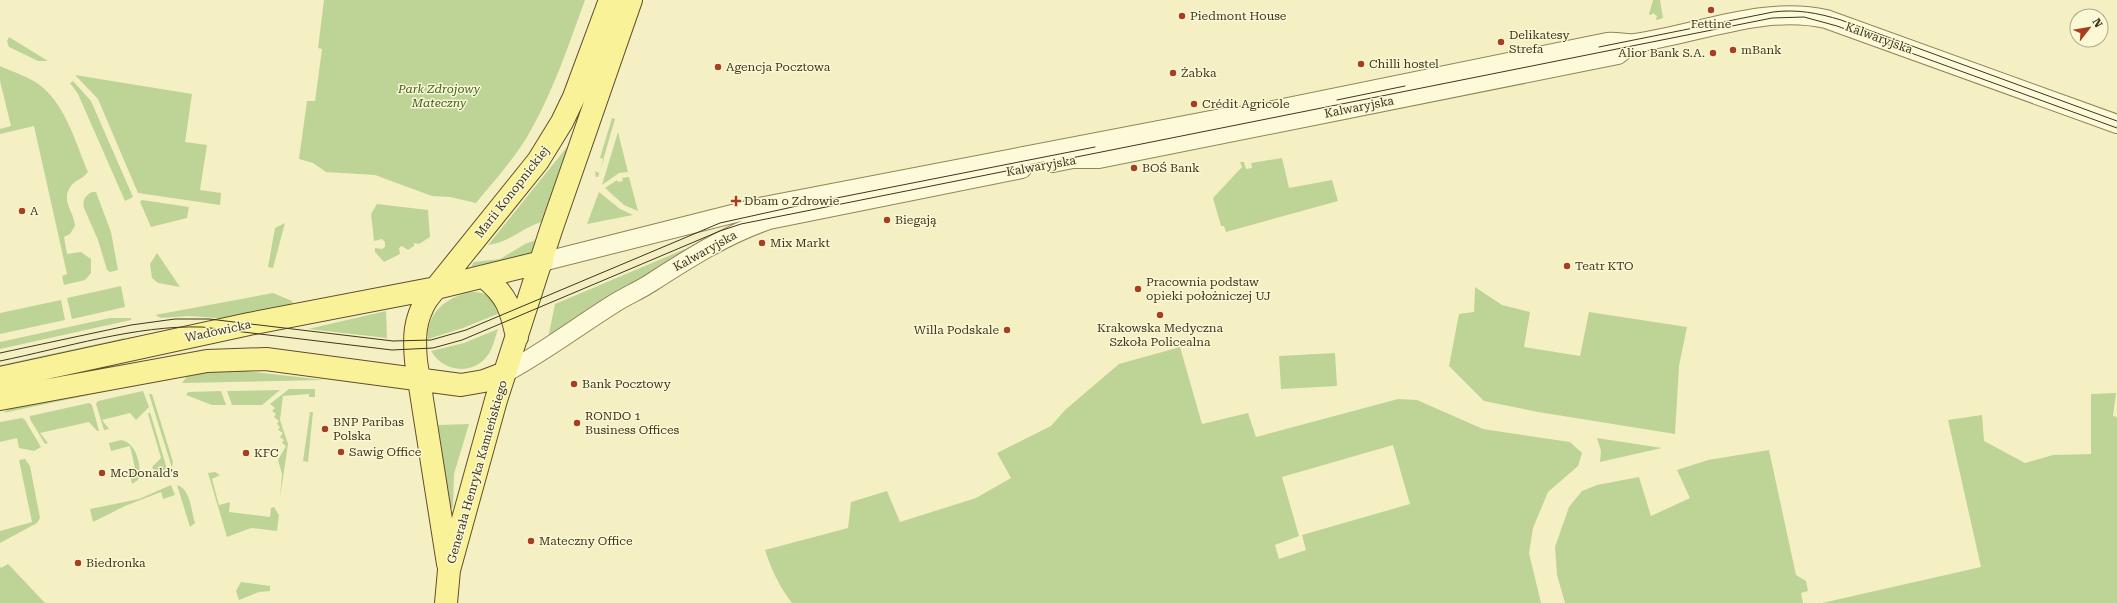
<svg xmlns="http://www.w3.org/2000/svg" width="2117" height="603" font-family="'Roboto Serif',serif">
  <rect width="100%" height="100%" fill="#f4f0c4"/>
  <path fill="#bed496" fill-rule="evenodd" d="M 324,0 L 585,0 C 569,44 554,89 531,130 C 516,157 495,180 476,203 L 450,197 L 432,196 L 375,175 L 326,172 L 313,163 L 299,159 L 307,101 L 315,101 L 322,49 L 318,48 Z
    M 1653,0 L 1660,0 L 1663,18 L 1657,20 L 1656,19 L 1657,16 L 1653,13 L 1651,15 L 1649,14 Z
    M 9,37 L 48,61 L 38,61 L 9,47 L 7,41 Z
    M 0,66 C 13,72 30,77 41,86 C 66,106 76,144 88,172 C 83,179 75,180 71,186 C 60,201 74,211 75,226 L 70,234 L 64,237 L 67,254 L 81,252 L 91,259 L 91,273 L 85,280 L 64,285 L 62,276 L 67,274 L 34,126 L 0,134 L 0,129 L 11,126 L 0,81 Z
    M 75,75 L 192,94 L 185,142 L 207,145 L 200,190 L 221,193 L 220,205 L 138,193 L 98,99 Z
    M 73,81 L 91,101 L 133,197 L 125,201 L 78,94 L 70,83 Z
    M 612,118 L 615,119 L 598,177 L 596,177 L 595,171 L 599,173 L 604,159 L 600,158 Z
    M 618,132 L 628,172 L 619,173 L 602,185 Z
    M 571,142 L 545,221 C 524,226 509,243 488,245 Z
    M 1282,158 L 1289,188 L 1332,180 L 1338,201 L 1226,232 L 1224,226 L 1221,226 L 1213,198 L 1242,167 L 1240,162 L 1244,162 L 1246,169 L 1252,168 L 1251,163 Z
    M 629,177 L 638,211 L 624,205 L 605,188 L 617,180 L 618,182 L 623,181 L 622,178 Z
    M 92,192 L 96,192 L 111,232 L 118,270 L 110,272 L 107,270 L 98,240 L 84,208 C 82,201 85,195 92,192 Z
    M 599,192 L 620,209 L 633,215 L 587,224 Z
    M 142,200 L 189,207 L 187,218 L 151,227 L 140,202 Z
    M 377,204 L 428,210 L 430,237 L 419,244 L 414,243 L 414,246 L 408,250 L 402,246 L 399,248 L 400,254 L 384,262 L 375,252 L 375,248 L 382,249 L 385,247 L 385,242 L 382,239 L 374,241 L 371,214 Z
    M 285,223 L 273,268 L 268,267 L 275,228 Z
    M 539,239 L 533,253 L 471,267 L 474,262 L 500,259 L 525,244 Z
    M 685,249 L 687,253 L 638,279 L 548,338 L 555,304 Z
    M 157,253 L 180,287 L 158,283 L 152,278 L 150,264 Z
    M 121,286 L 125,307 L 72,319 L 67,298 Z
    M 1475,287 L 1502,305 L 1530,312 L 1524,347 L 1580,356 L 1589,312 L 1687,327 L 1679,366 L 1675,434 L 1538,412 L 1484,401 L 1449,366 L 1459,314 L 1474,312 Z
    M 472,292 C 489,292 493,299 500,313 L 463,328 L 428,339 C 426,312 448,296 472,292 Z
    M 273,293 L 292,301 L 293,305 L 231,319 L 189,316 L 161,318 L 155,315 Z
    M 61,300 L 65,320 L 0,334 L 0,313 Z
    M 386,311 L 387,338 L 308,329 Z
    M 110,318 L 131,318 L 131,320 L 0,349 L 0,342 Z
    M 498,329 C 495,338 493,348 488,355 C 473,376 443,372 431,351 L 464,343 Z
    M 125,338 L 123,342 L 0,371 L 0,365 Z
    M 1180,347 L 1202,424 L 1248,413 L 1256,437 L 1398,399 L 1417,400 L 1483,429 L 1570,442 L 1582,453 L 1578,466 L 1548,492 L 1533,528 L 1529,553 L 1541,603 L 792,603 C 780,588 771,569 765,550 L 848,528 L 851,502 L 887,491 L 900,522 L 976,498 L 1011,478 L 997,453 L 1051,426 L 1065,410 L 1119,364 ZM 1393,445 L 1410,504 L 1302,535 L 1306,550 L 1279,559 L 1275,545 L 1299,536 L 1282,477 Z
    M 1335,353 L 1337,386 L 1281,389 L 1279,356 Z
    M 204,371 L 246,371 L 324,380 L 182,383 L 189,374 Z
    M 146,383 L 3,413 L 10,408 Z
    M 289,389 L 315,389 L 315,397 L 309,397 L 309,394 L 283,396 L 280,420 L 288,444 L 280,498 L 282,474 L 278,460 L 286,446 L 282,443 L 284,440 L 280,437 L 283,433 L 278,430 L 280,427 L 277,424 L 279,421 L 274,417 L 276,414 L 272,411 L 275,408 L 270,404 Z
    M 280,390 L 262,405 L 232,405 L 227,391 Z
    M 143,391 L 149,407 L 136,420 L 130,413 L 102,420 L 109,429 L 104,430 L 96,404 L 98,401 Z
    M 221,391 L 226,405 L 212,405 L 186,395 L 188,392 Z
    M 2116,393 L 2113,416 L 2117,417 L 2117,603 L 1822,603 L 1981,567 L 1948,420 L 1982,415 L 1984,441 L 2025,463 L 2053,455 L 2091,454 L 2091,394 Z
    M 149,394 L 152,394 L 173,462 L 172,468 Z
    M 89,403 L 92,405 L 99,431 L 97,431 L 89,422 L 40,433 L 48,443 L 45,444 L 30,419 L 30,416 Z
    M 150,412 L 168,472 C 161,474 156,474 152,467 L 161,458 L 148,414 Z
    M 310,412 L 313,412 L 308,462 L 303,461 Z
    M 22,418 L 25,420 L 41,447 L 34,451 L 19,448 L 17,438 L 0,442 L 0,422 Z
    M 469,424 L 454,474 L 453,507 L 450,509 L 438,425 Z
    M 1597,438 L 1662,448 L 1600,462 L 1601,451 Z
    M 121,440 C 136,442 143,467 138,480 L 132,484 L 129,470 L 135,468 L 130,446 L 111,451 L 109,443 Z
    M 1769,450 L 1796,575 L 1806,581 L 1808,591 L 1801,593 L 1803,603 L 1565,603 L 1557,575 L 1555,547 L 1569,507 L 1582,491 L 1597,485 L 1639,477 L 1651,516 L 1690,498 L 1677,470 L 1708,460 Z
    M 25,459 L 30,466 L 40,518 L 37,523 L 0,543 L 0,531 L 32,522 L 19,460 Z
    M 215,472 L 220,475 L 212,479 L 219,505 L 230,502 L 229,512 L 270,517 L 271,508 L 274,507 L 279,515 L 277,531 L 251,528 L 227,537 L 208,473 Z
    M 171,485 L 175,495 L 163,499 L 161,492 L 125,506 L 93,522 L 90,509 L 139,499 Z
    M 177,485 C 191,489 191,511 195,523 L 190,527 Z
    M 8,564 L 11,567 L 45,603 L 0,603 L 0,566 L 1,568 Z
    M 241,582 L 270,586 L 270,591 L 259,592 L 239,600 L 236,591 Z"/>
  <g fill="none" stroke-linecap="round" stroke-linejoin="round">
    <defs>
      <path id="tertiary" d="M 1053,163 L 1073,159 L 1099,159 L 1618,55 L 1633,43
        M 542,262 L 764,206 L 1221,118 L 1249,115 L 1607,42 C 1617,41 1626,44 1635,43 C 1698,34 1763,5 1826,19 L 2117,124
        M 505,373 C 543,353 578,326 615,303 C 626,296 638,291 649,284 C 688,259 725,235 769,220 L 1022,169"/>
      <path id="primary" d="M 484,277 C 507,295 511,309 517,337
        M 0,378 L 249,324 L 436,288 L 542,262
        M 0,399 L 207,361 L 266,359 L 461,385 L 484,381 L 505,373
        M 448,564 L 416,361 C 414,338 414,320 427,299 L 538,161 L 562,122 L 574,97 L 610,0
        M 446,603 L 449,570 L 496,400 L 551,230 L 631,0"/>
    </defs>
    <use href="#tertiary" stroke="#918458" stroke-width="20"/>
    <use href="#primary" stroke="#5f4f2c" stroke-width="24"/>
    <use href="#tertiary" stroke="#fdfad9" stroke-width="18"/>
    <use href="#primary" stroke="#faf299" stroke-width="22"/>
    <path stroke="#40361d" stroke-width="1" d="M 1599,47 L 1773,12 C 1797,9 1818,13 1841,20 L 2117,121
      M 1337,100 L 1405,86
      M 0,353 L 131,325 L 175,319 L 209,319 L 393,341 L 431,340 L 466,330 L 720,223 L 806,204 L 1095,147
      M 0,361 C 64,348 136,325 202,327 L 392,350 L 433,348 L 462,340 L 720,231 L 741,224 L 1772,18 L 1804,17 L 1837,26 L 2117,128"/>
  </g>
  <g fill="#a83e20" stroke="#faf8d5" stroke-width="1.5">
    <circle cx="1711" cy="10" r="4"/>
    <circle cx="1182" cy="16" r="4"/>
    <circle cx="1501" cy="42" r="4"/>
    <circle cx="1733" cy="50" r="4"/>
    <circle cx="1713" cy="53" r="4"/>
    <circle cx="1361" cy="64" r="4"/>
    <circle cx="718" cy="67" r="4"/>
    <circle cx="1173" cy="73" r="4"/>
    <circle cx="1194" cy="104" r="4"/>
    <circle cx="1134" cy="168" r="4"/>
    <path d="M734 195h4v4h4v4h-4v4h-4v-4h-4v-4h4z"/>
    <circle cx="22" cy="211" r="4"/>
    <circle cx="887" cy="220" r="4"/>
    <circle cx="762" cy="243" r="4"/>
    <circle cx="1567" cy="266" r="4"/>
    <circle cx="1138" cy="289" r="4"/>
    <circle cx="1160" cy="315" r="4"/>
    <circle cx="1007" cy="330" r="4"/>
    <circle cx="574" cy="384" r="4"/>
    <circle cx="577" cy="423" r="4"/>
    <circle cx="325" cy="429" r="4"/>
    <circle cx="341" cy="452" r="4"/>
    <circle cx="246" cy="453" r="4"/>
    <circle cx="102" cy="473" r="4"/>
    <circle cx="531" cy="541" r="4"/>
    <circle cx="78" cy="563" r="4"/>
  </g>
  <g text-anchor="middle" stroke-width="3" stroke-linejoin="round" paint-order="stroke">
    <g font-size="12" fill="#40361d" stroke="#faf8d5" text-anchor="start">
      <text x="1190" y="20">Piedmont House</text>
      <text x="1711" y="28" text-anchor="middle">Fettine</text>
      <text x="1509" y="39">Delikatesy<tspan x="1509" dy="14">Strefa</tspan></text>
      <text x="1741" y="54">mBank</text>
      <text x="1705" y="57" text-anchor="end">Alior Bank S.A.</text>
      <text x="1369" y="68">Chilli hostel</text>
      <text x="726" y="71">Agencja Pocztowa</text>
      <text x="1181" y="77">Żabka</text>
      <text x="1202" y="108">Crédit Agricole</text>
      <text x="1142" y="172">BOŚ Bank</text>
      <text x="744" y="205">Dbam o Zdrowie</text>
      <text x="30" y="215">A</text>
      <text x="895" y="224">Biegają</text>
      <text x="770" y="247">Mix Markt</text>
      <text x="1575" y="270">Teatr KTO</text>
      <text x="1146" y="286">Pracownia podstaw<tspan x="1146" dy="14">opieki położniczej UJ</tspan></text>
      <text x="1160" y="332" text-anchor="middle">Krakowska Medyczna<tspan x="1160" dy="14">Szkoła Policealna</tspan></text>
      <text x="999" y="334" text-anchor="end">Willa Podskale</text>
      <text x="582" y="388">Bank Pocztowy</text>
      <text x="585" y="420">RONDO 1<tspan x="585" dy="14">Business Offices</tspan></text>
      <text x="333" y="426">BNP Paribas<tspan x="333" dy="14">Polska</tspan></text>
      <text x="349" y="456">Sawig Office</text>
      <text x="254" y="457">KFC</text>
      <text x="110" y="477">McDonald's</text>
      <text x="539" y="545">Mateczny Office</text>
      <text x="86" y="567">Biedronka</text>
    </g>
    <g font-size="12" fill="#40361d" stroke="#faf8d5">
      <text transform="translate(1879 38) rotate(20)" y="4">Kalwaryjska</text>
      <text transform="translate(1359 107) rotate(-11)" y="4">Kalwaryjska</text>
      <text transform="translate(1041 166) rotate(-10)" y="4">Kalwaryjska</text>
      <text transform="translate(512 192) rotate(-52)" y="4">Marii Konopnickiej</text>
      <text transform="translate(705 251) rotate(-29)" y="4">Kalwaryjska</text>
      <text transform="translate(218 331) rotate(-12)" y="4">Wadowicka</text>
      <text transform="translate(477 472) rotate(-74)" y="4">Generała Henryka Kamieńskiego</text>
    </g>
    <g font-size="12" font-style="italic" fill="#415f21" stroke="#faf8d5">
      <text x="439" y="93">Park Zdrojowy<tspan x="439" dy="14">Mateczny</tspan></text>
    </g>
  </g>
  <g transform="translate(2089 28) rotate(59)"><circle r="19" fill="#faf8d5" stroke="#b0aa8b"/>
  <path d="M0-3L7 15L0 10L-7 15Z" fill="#a83e20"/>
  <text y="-6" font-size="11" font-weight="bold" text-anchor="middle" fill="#40361d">N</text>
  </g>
</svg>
